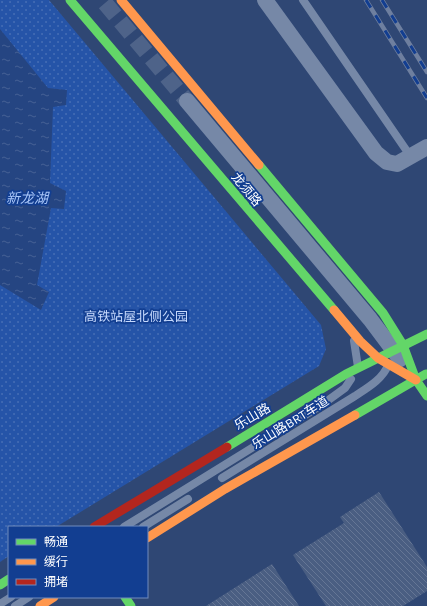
<svg xmlns="http://www.w3.org/2000/svg" width="427" height="606" font-family="Karla,'Noto Sans SC',sans-serif">
  <defs>
    <pattern id="park-dots" width="8" height="8" patternUnits="userSpaceOnUse"><rect width="8" height="8" fill="#2554a8"/><path d="M2 2h.1M6 6h.1" fill="none" stroke="#466eb5" stroke-width="1.8" stroke-linecap="round"/></pattern>
    <pattern id="water-ripples" width="26" height="14" patternUnits="userSpaceOnUse"><rect width="26" height="14" fill="#254582"/><path d="M2 4q2-2 4 0t4 0M15 11q2-2 4 0t4 0" fill="none" stroke="#466195"/></pattern>
    <pattern id="building-back-hatch" width="6" height="6" patternUnits="userSpaceOnUse"><rect width="6" height="6" fill="#4a5e82"/><path d="M-1 5l2 2M0 0l6 6M5-1l2 2" fill="none" stroke="#657695"/></pattern>
  </defs>
  <rect width="100%" height="100%" fill="#2f4774"/>
  <path fill="url(#park-dots)" d="M 0,0 L 49,0 L 321,325 L 326,349 L 319,366 L 56,527 L 9,527 L 9,556 L 0,562 Z"/>
  <path fill="url(#water-ripples)" d="M 0,29 L 48,88 L 67,90 L 66,105 L 53,107 L 50,183 L 66,191 L 64,209 L 51,208 L 37,285 L 49,292 L 41,310 L 0,285 Z"/>
  <path fill="url(#building-back-hatch)" d="M 379,492 L 427,567 L 427,591 L 403,606 L 326,606 L 293,555 L 344,523 L 340,517 Z
    M 272,564 L 299,606 L 206,606 Z"/>
  <g fill="none" stroke-linecap="round" stroke-linejoin="round">
    <path stroke="#4e6389" stroke-width="16" stroke-dasharray="16 8" stroke-linecap="butt" d="M 105,3 L 187,101"/>
    <path stroke="#7688a7" stroke-width="8" d="M 303,0 L 411,157
      M 354,341 L 358,367
      M 222,478 L 355,396 C 367,388 383,379 388,365
      M 124,527 L 323,404 L 345,388 L 351,379
      M 143,527 L 188,499
      M 0,604 L 11,597
      M 15,606 L 29,597"/>
    <path stroke="#7688a7" stroke-width="16" d="M 265,0 L 376,153 L 387,162 L 397,164 L 427,147
      M 187,101 L 370,319 L 400,359"/>
    <path stroke="#63d668" stroke-width="9" d="M 70,0 L 334,310
      M 259,165 L 383,313 L 403,345 L 416,380 L 427,396
      M 355,415 L 426,374
      M 227,447 L 346,374 L 427,334
      M 0,585 L 9,579
      M 125,597 L 131,606"/>
    <path stroke="#ff974d" stroke-width="9" d="M 121,0 L 259,165
      M 334,310 L 360,341 L 378,358 L 416,380
      M 147,538 L 225,489 L 355,415
      M 40,606 L 54,597"/>
    <path stroke="#b3261e" stroke-width="9" d="M 94,527 L 227,447"/>
    <defs>
      <path id="rail" d="M 366,0 L 427,98
        M 382,0 L 427,72"/>
    </defs>
    <use href="#rail" stroke="#6e7f9f" stroke-width="4.5"/>
    <use href="#rail" stroke="#123e91" stroke-width="3" stroke-dasharray="9" stroke-linecap="butt"/>
  </g>
  <g text-anchor="middle" stroke-width="3.5" stroke-linejoin="round" paint-order="stroke">
    <g font-size="13" fill="#fff" stroke="#123e91">
      <text transform="translate(247 189) rotate(50)" y="5">龙须路</text>
      <text transform="translate(252 416) rotate(-31)" y="5">乐山路</text>
      <text transform="translate(290 422) rotate(-32)" y="5">乐山路BRT车道</text>
    </g>
    <g font-size="13" fill="#c6d9fd" stroke="#123e91">
      <text x="136" y="321">高铁站屋北侧公园</text>
    </g>
    <g font-size="14" font-style="italic" fill="#aac7f9" stroke="#123e91">
      <text x="27" y="203">新龙湖</text>
    </g>
  </g>
  <rect x="8" y="526" width="140" height="72" fill="#123e91" stroke="#718bbd"/>
  <rect x="16" y="539" width="20" height="6" fill="#63d668" stroke="#718bbd"/>
  <text x="44" y="546" font-size="12" fill="#ffffff">畅通</text>
  <rect x="16" y="559" width="20" height="6" fill="#ff974d" stroke="#718bbd"/>
  <text x="44" y="566" font-size="12" fill="#ffffff">缓行</text>
  <rect x="16" y="579" width="20" height="6" fill="#b3261e" stroke="#718bbd"/>
  <text x="44" y="586" font-size="12" fill="#ffffff">拥堵</text>
</svg>
